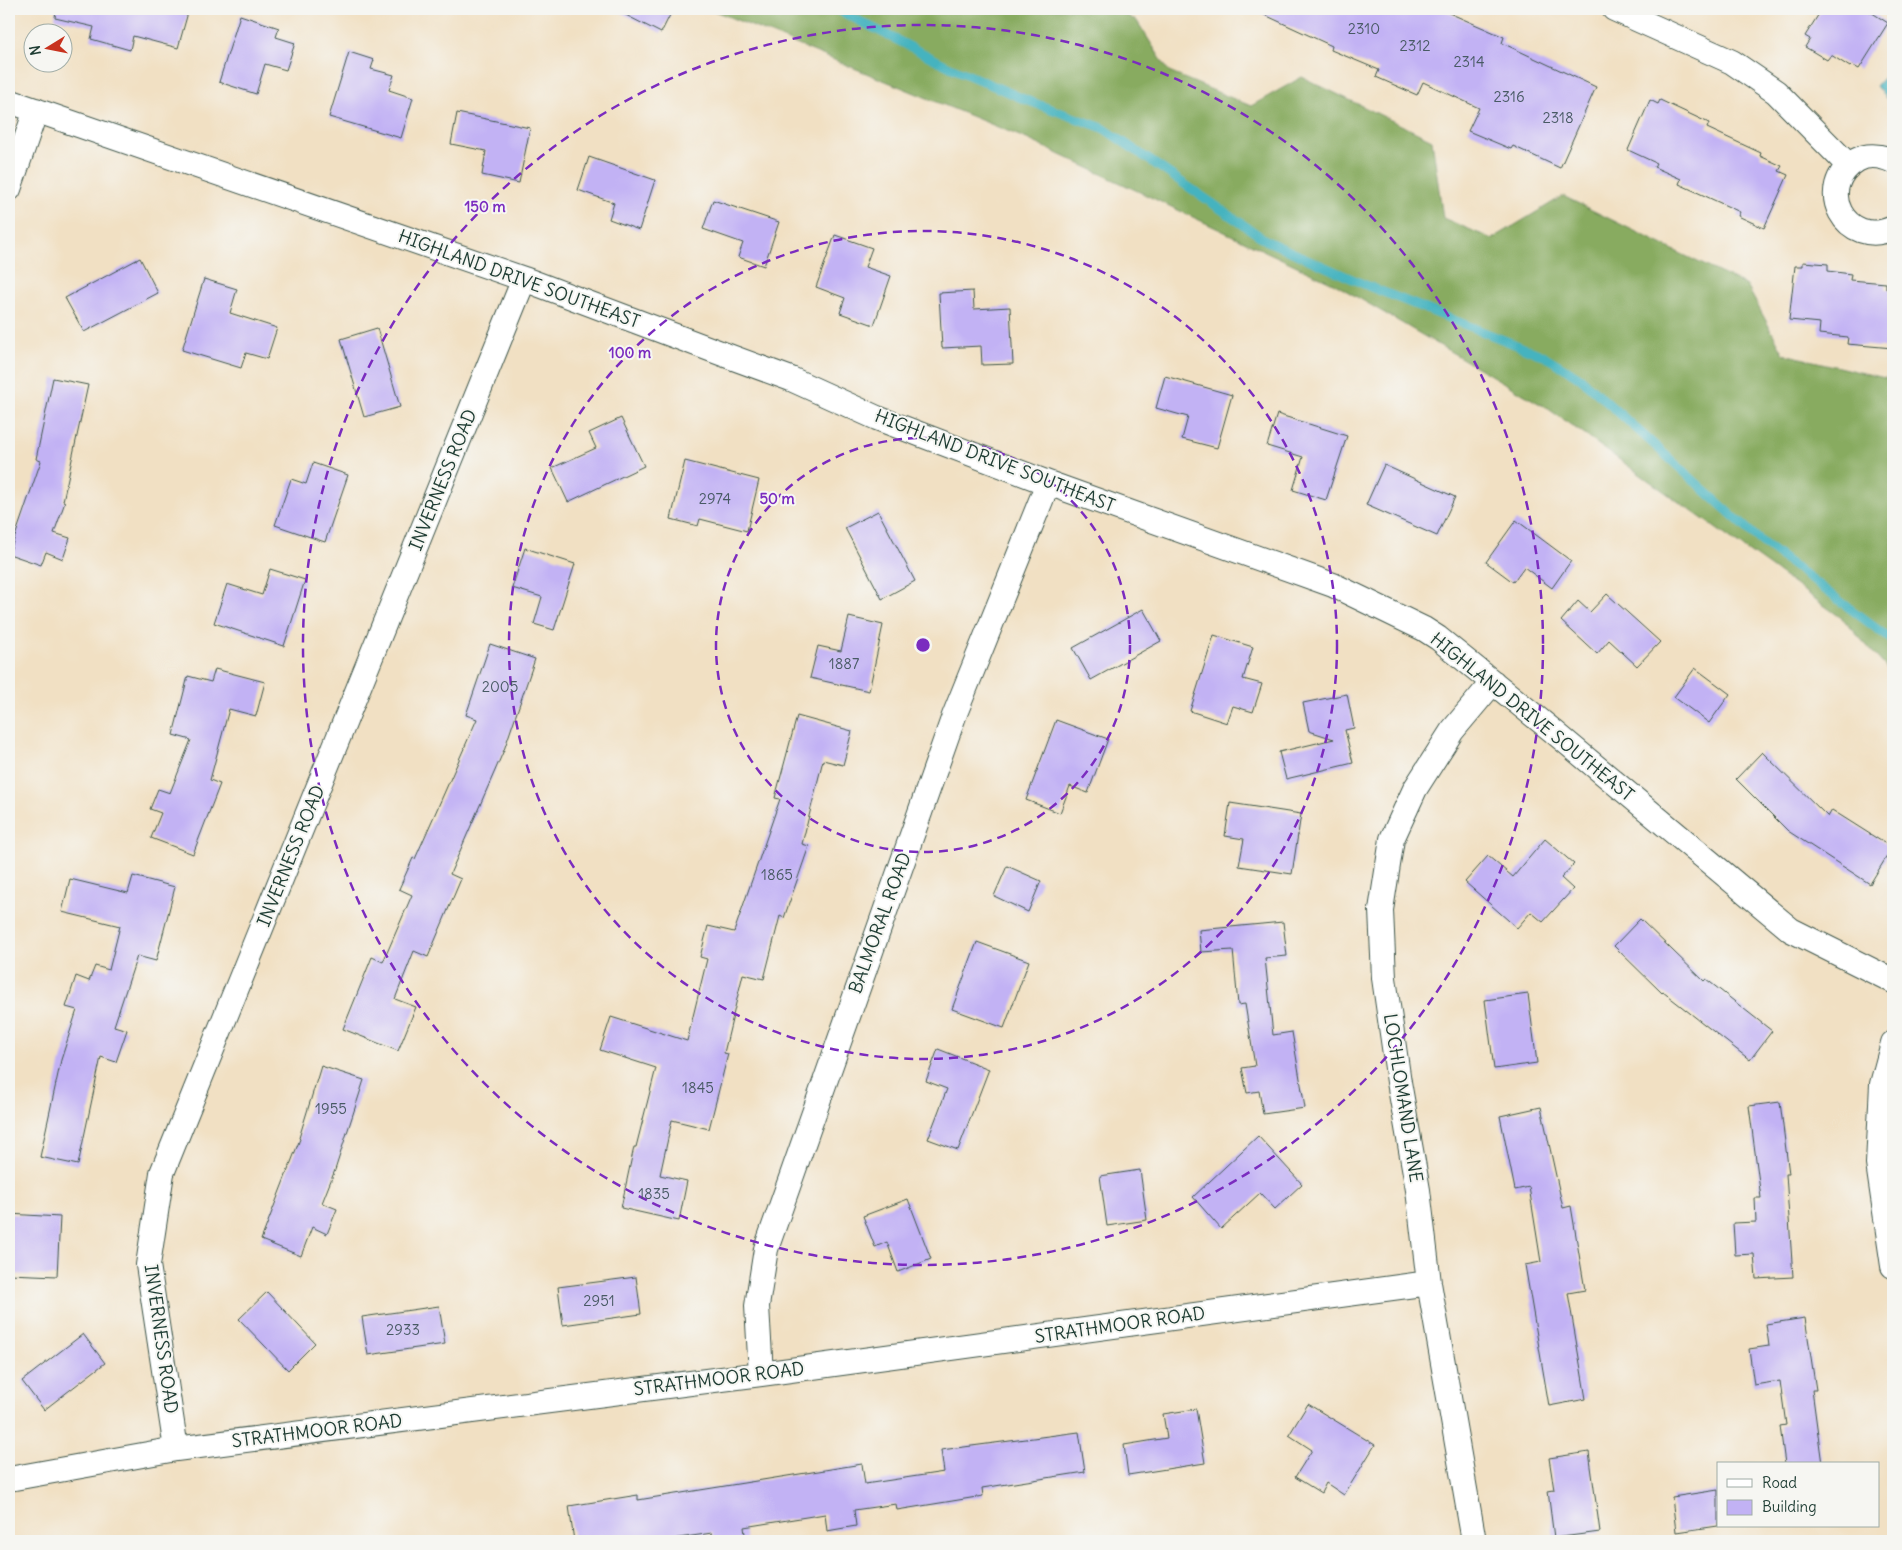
<svg xmlns="http://www.w3.org/2000/svg" width="1902" height="1550" font-family="Delius,sans-serif">
  <rect width="100%" height="100%" fill="#f6f6f2"/>
  <filter id="ink" filterUnits="userSpaceOnUse"><feTurbulence type="fractalNoise" baseFrequency=".02" numOctaves="2"/><feDisplacementMap in="SourceGraphic" scale="10" xChannelSelector="R" yChannelSelector="G"/><feConvolveMatrix kernelMatrix="1 2 1 2 8 2 1 2 1" color-interpolation-filters="sRGB"/></filter>
  <filter id="wash" filterUnits="userSpaceOnUse"><feTurbulence type="fractalNoise" baseFrequency=".0096" numOctaves="4" result="noise"/><feDisplacementMap in="SourceGraphic" scale="20" xChannelSelector="R" yChannelSelector="G"/><feGaussianBlur stdDeviation="1.12" result="paint"/><feColorMatrix in="noise" values="0 0 0 0 0 0 0 0 0 0 0 0 0 0 0 0 0 1.4 0 .05"/><feComposite in="paint" operator="in"/></filter>
  <g filter="url(#wash)">
    <rect width="100%" height="100%" fill="#f1e0c3"/>
    <path fill="#88ab60" stroke="#54744a" d="M 710,9 L 1115,9 L 1137,21 L 1169,72 L 1251,106 L 1302,77 L 1432,140 L 1443,218 L 1492,239 L 1563,196 L 1747,286 L 1784,354 L 1893,380 L 1893,675 L 1843,619 L 1547,408 L 1333,283 L 1027,139 Z"/>
    <path fill="#44b3bf" stroke="#32787a" d="M 1893,67 L 1893,103 L 1890,103 L 1876,86 Z"/>
    <g fill="none" stroke-linecap="round" stroke-linejoin="round">
      <path stroke="#44b3bf" stroke-width="9" d="M 836,9 L 950,67 L 1026,100 L 1103,128 L 1267,241 L 1368,286 L 1544,356 L 1579,377 L 1763,543 L 1893,641"/>
    </g>
    <g id="blocks">
      <path fill="#c2b2f4" d="M 56,9 L 189,9 L 178,48 L 133,36 L 130,50 L 91,39 L 94,27 L 55,18 Z
        M 614,9 L 673,9 L 661,33 Z
        M 1252,9 L 1440,9 L 1504,37 L 1502,43 L 1596,87 L 1560,168 L 1513,146 L 1511,149 L 1468,131 L 1479,108 L 1423,82 L 1417,95 L 1376,77 L 1379,70 L 1331,50 L 1332,46 Z
        M 1822,9 L 1866,9 L 1888,23 L 1859,69 L 1852,65 L 1850,67 L 1831,55 L 1827,60 L 1805,47 L 1810,39 L 1805,36 Z
        M 240,15 L 279,28 L 276,37 L 295,43 L 286,70 L 265,64 L 256,94 L 219,82 Z
        M 349,52 L 374,60 L 371,69 L 394,75 L 389,90 L 413,98 L 401,138 L 329,117 Z
        M 1650,100 L 1658,104 L 1660,100 L 1709,123 L 1707,128 L 1761,153 L 1760,156 L 1782,166 L 1779,171 L 1788,175 L 1764,228 L 1738,216 L 1740,212 L 1679,184 L 1681,179 L 1654,167 L 1656,163 L 1628,150 Z
        M 457,113 L 530,128 L 519,183 L 482,175 L 486,151 L 451,144 Z
        M 589,157 L 655,180 L 639,230 L 609,219 L 614,203 L 578,190 Z
        M 713,200 L 779,222 L 764,266 L 738,257 L 743,243 L 703,229 Z
        M 835,235 L 872,248 L 865,267 L 891,276 L 874,325 L 840,313 L 845,298 L 816,287 Z
        M 140,258 L 158,293 L 84,332 L 65,298 Z
        M 1803,262 L 1828,264 L 1828,271 L 1851,274 L 1850,280 L 1886,283 L 1886,289 L 1893,289 L 1893,348 L 1847,344 L 1848,337 L 1819,334 L 1820,323 L 1789,320 L 1795,266 L 1803,266 Z
        M 204,279 L 237,289 L 230,313 L 277,328 L 267,359 L 246,353 L 241,368 L 182,350 Z
        M 973,291 L 974,309 L 1010,307 L 1013,364 L 982,365 L 981,346 L 942,348 L 939,293 Z
        M 377,328 L 400,407 L 364,417 L 341,339 Z
        M 1165,376 L 1232,395 L 1217,448 L 1182,439 L 1188,417 L 1156,408 Z
        M 53,378 L 88,385 L 63,501 L 65,502 L 54,533 L 70,538 L 63,559 L 46,552 L 41,565 L 9,554 L 41,461 L 36,459 Z
        M 1277,414 L 1347,436 L 1326,500 L 1293,490 L 1303,457 L 1267,446 Z
        M 621,418 L 644,466 L 568,502 L 552,468 L 596,448 L 589,433 Z
        M 685,461 L 759,480 L 747,531 L 700,519 L 698,526 L 671,519 Z
        M 313,463 L 348,475 L 325,542 L 275,525 L 291,479 L 306,484 Z
        M 1384,465 L 1455,497 L 1437,536 L 1366,505 Z
        M 878,511 L 915,581 L 882,599 L 845,528 Z
        M 1516,520 L 1571,561 L 1552,588 L 1524,567 L 1513,582 L 1486,562 Z
        M 525,548 L 575,564 L 554,630 L 534,624 L 542,597 L 512,588 Z
        M 270,569 L 305,580 L 284,646 L 214,623 L 227,584 L 262,595 Z
        M 1607,594 L 1660,642 L 1637,666 L 1609,640 L 1597,654 L 1561,621 L 1578,601 L 1590,612 Z
        M 1143,609 L 1161,641 L 1091,680 L 1073,648 Z
        M 849,617 L 883,625 L 869,691 L 810,678 L 818,646 L 841,651 Z
        M 1214,635 L 1253,647 L 1243,679 L 1262,684 L 1253,712 L 1233,706 L 1227,723 L 1190,711 Z
        M 490,644 L 535,659 L 504,750 L 450,874 L 461,879 L 428,957 L 414,951 L 395,999 L 416,1007 L 398,1051 L 343,1029 L 372,957 L 383,962 L 412,895 L 399,889 L 413,858 L 415,859 L 477,719 L 466,715 Z
        M 1695,668 L 1730,694 L 1709,723 L 1674,697 Z
        M 215,669 L 265,682 L 256,716 L 229,709 L 210,780 L 220,784 L 193,854 L 151,838 L 161,813 L 150,809 L 158,789 L 170,793 L 191,740 L 173,735 L 188,676 L 211,682 Z
        M 1347,694 L 1354,728 L 1345,730 L 1353,763 L 1286,779 L 1279,752 L 1334,739 L 1309,731 L 1303,703 Z
        M 797,716 L 852,731 L 843,765 L 823,760 L 802,844 L 809,846 L 784,918 L 780,916 L 764,979 L 743,974 L 724,1053 L 728,1054 L 709,1129 L 672,1120 L 660,1175 L 687,1181 L 679,1221 L 621,1208 L 634,1147 L 636,1147 L 656,1068 L 600,1050 L 611,1017 L 687,1041 L 707,959 L 700,957 L 708,926 L 734,932 L 780,799 L 775,798 Z
        M 1056,720 L 1108,739 L 1088,793 L 1070,786 L 1060,813 L 1026,800 Z
        M 1762,752 L 1828,817 L 1832,810 L 1892,848 L 1870,884 L 1788,831 L 1736,779 Z
        M 1230,803 L 1301,814 L 1292,874 L 1239,866 L 1244,839 L 1225,836 Z
        M 1545,839 L 1574,864 L 1561,878 L 1573,889 L 1543,922 L 1531,912 L 1517,928 L 1465,882 L 1488,856 L 1513,877 Z
        M 1007,866 L 1041,881 L 1028,912 L 994,896 Z
        M 133,876 L 175,887 L 156,961 L 137,956 L 114,1026 L 127,1030 L 116,1062 L 101,1057 L 78,1165 L 40,1157 L 61,1060 L 77,1010 L 66,1007 L 76,976 L 89,981 L 95,966 L 109,970 L 120,926 L 62,912 L 70,879 L 128,893 Z
        M 1640,919 L 1704,981 L 1706,979 L 1772,1031 L 1750,1060 L 1663,992 L 1662,993 L 1614,946 Z
        M 1283,922 L 1287,956 L 1265,958 L 1273,1035 L 1292,1032 L 1305,1108 L 1263,1114 L 1259,1091 L 1247,1093 L 1242,1068 L 1255,1066 L 1245,1004 L 1238,1005 L 1233,950 L 1201,952 L 1199,930 Z
        M 977,942 L 1029,961 L 1004,1028 L 952,1009 Z
        M 1528,994 L 1537,1063 L 1494,1069 L 1485,1000 Z
        M 938,1049 L 989,1069 L 958,1150 L 928,1139 L 947,1089 L 926,1081 Z
        M 321,1066 L 364,1080 L 335,1170 L 322,1203 L 337,1209 L 327,1234 L 312,1227 L 301,1256 L 261,1240 L 300,1139 L 299,1138 Z
        M 1780,1102 L 1789,1174 L 1786,1174 L 1793,1277 L 1756,1279 L 1754,1254 L 1735,1255 L 1733,1223 L 1756,1222 L 1755,1198 L 1761,1198 L 1749,1106 Z
        M 1541,1107 L 1563,1208 L 1571,1206 L 1585,1290 L 1568,1293 L 1586,1399 L 1549,1406 L 1525,1265 L 1541,1262 L 1529,1187 L 1515,1190 L 1500,1116 Z
        M 1258,1136 L 1302,1184 L 1275,1209 L 1260,1193 L 1221,1229 L 1193,1197 Z
        M 1140,1170 L 1147,1220 L 1107,1226 L 1100,1176 Z
        M 908,1199 L 931,1259 L 898,1272 L 887,1242 L 875,1247 L 863,1216 Z
        M 9,1214 L 60,1217 L 57,1276 L 9,1274 Z
        M 636,1277 L 641,1314 L 563,1325 L 558,1287 Z
        M 267,1292 L 315,1343 L 288,1370 L 239,1319 Z
        M 439,1306 L 445,1344 L 368,1355 L 362,1317 Z
        M 1805,1318 L 1816,1390 L 1812,1390 L 1822,1464 L 1785,1464 L 1780,1426 L 1786,1425 L 1780,1381 L 1754,1385 L 1749,1349 L 1769,1346 L 1766,1324 Z
        M 83,1334 L 105,1363 L 44,1410 L 22,1381 Z
        M 1308,1404 L 1375,1445 L 1344,1495 L 1326,1483 L 1321,1493 L 1295,1477 L 1312,1450 L 1289,1435 Z
        M 1196,1409 L 1205,1463 L 1128,1475 L 1124,1445 L 1167,1438 L 1163,1414 Z
        M 1079,1432 L 1085,1472 L 982,1488 L 983,1496 L 897,1510 L 896,1504 L 854,1510 L 856,1526 L 827,1531 L 825,1514 L 744,1527 L 746,1541 L 713,1541 L 712,1533 L 659,1541 L 574,1541 L 569,1506 L 638,1495 L 638,1500 L 862,1464 L 865,1484 L 944,1472 L 941,1450 Z
        M 1589,1452 L 1600,1532 L 1554,1538 L 1548,1491 L 1554,1490 L 1549,1458 Z
        M 1718,1490 L 1718,1526 L 1676,1532 L 1672,1497 Z"/>
    </g>
  </g>
  <g filter="url(#ink)">
    <use href="#blocks" fill-opacity="0" stroke="#3e5549" stroke-width="1"/>
    <g fill="none" stroke-linecap="round" stroke-linejoin="round">
      <defs>
        <path id="street" d="M 1614,9 L 1732,62 L 1776,92 L 1848,165
          M 9,101 L 524,279 L 731,357 L 791,379 L 877,418 L 1048,483 L 1333,585 L 1424,629 L 1438,638 L 1553,731 L 1791,930 L 1893,981
          M 1893,161 C 1882,156 1868,154 1857,160 C 1812,187 1846,250 1893,228
          M 9,189 L 36,110
          M 1893,1043 L 1882,1084 L 1878,1164 L 1893,1266
          M 761,1374 L 757,1306 L 766,1249 L 954,716 L 1048,483
          M 176,1449 L 148,1265 L 162,1173 L 524,279
          M 9,1479 L 176,1449 L 761,1374 L 1429,1283
          M 1474,1541 L 1429,1283 L 1418,1190 L 1399,1082 L 1384,978 L 1381,910 L 1392,839 L 1415,789 L 1452,731 L 1493,682"/>
      </defs>
      <use href="#street" stroke="#3e5549" stroke-width="26"/>
      <use href="#street" stroke="#fff" stroke-width="24"/>
    </g>
  </g>
  <g fill="none" stroke="#7b2cbf" stroke-width="2.5" stroke-dasharray="9 6">
    <circle cx="923" cy="645" r="207"/>
    <circle cx="923" cy="645" r="414"/>
    <circle cx="923" cy="645" r="620"/>
  </g>
  <g text-anchor="middle" stroke-width="4" stroke-linejoin="round" paint-order="stroke">
    <g font-size="15" fill="#485a64">
      <text x="1364" y="34">2310</text>
      <text x="1415" y="51">2312</text>
      <text x="1469" y="67">2314</text>
      <text x="1509" y="102">2316</text>
      <text x="1558" y="123">2318</text>
      <text x="715" y="504">2974</text>
      <text x="844" y="669">1887</text>
      <text x="500" y="692">2005</text>
      <text x="777" y="880">1865</text>
      <text x="698" y="1093">1845</text>
      <text x="331" y="1114">1955</text>
      <text x="654" y="1199">1835</text>
      <text x="599" y="1306">2951</text>
      <text x="403" y="1335">2933</text>
    </g>
    <g font-size="18" fill="#1f3d34" stroke="#f6f6f2">
      <text transform="translate(519 279) rotate(20)" y="6">HIGHLAND DRIVE SOUTHEAST</text>
      <text transform="translate(995 461) rotate(21)" y="6">HIGHLAND DRIVE SOUTHEAST</text>
      <text transform="translate(443 480) rotate(-68)" y="6">INVERNESS ROAD</text>
      <text transform="translate(1532 717) rotate(39)" y="6">HIGHLAND DRIVE SOUTHEAST</text>
      <text transform="translate(291 856) rotate(-68)" y="6">INVERNESS ROAD</text>
      <text transform="translate(880 923) rotate(-70)" y="6">BALMORAL ROAD</text>
      <text transform="translate(1403 1098) rotate(81)" y="6">LOCHLOMAND LANE</text>
      <text transform="translate(1120 1325) rotate(-8)" y="6">STRATHMOOR ROAD</text>
      <text transform="translate(161 1339) rotate(82)" y="6">INVERNESS ROAD</text>
      <text transform="translate(719 1379) rotate(-7)" y="6">STRATHMOOR ROAD</text>
      <text transform="translate(317 1431) rotate(-7)" y="6">STRATHMOOR ROAD</text>
    </g>
  </g>
  <circle cx="923" cy="645" r="8" fill="#7b2cbf" stroke="#f6f6f2" stroke-width="2.5"/>
  <g font-size="15" text-anchor="middle" font-weight="bold" fill="#7b2cbf" stroke="#f6f6f2" stroke-width="4" stroke-linejoin="round" paint-order="stroke">
    <text x="485" y="212">150 m</text>
    <text x="630" y="358">100 m</text>
    <text x="777" y="504">50 m</text>
  </g>
  <rect width="1902" height="1550" fill="none" stroke="#f6f6f2" stroke-width="30"/>
  <rect x="1717" y="1462" width="162" height="65" fill="#f6f6f2" stroke="#a0aca6"/>
  <rect x="1727" y="1479" width="25" height="8" fill="#ffffff" stroke="#a0aca6"/>
  <text x="1762" y="1488" font-size="15" fill="#1f3d34">Road</text>
  <rect x="1727" y="1500" width="25" height="15" fill="#c2b2f4" stroke="#a0aca6"/>
  <text x="1762" y="1512" font-size="15" fill="#1f3d34">Building</text>
  <g transform="translate(48 48) rotate(260)"><circle r="24" fill="#f6f6f2" stroke="#a0aca6"/>
  <path d="M0-4L9 19L0 12L-9 19Z" fill="#c8321e"/>
  <text y="-8" font-size="14" font-weight="bold" text-anchor="middle" fill="#1f3d34">N</text>
  </g>
</svg>
